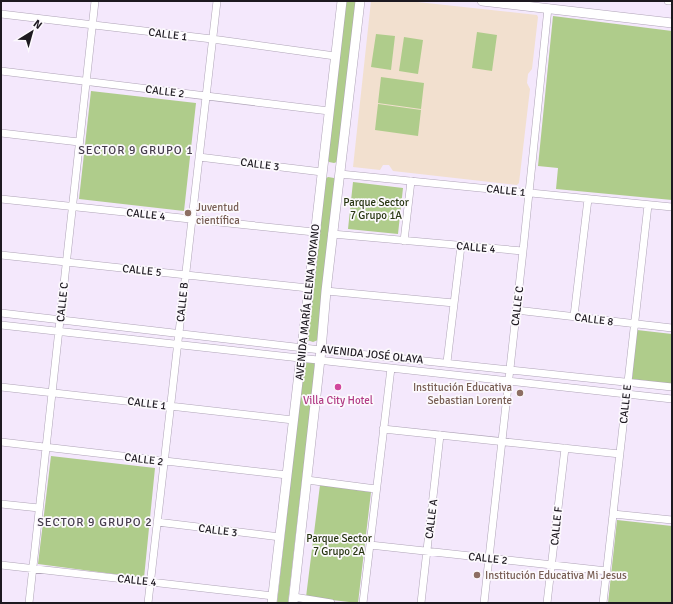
<svg xmlns="http://www.w3.org/2000/svg" width="673" height="604" font-family="Signika,sans-serif">
  <rect width="100%" height="100%" fill="#f4e8fc"/>
  <path fill="#f2e0cf" d="M 371,1 L 408,1 L 537,15 L 538,17 L 532,69 L 528,74 L 527,83 L 530,89 L 519,183 L 517,185 L 393,171 L 389,165 L 383,165 L 380,170 L 353,167 Z"/>
  <path fill="#afcc8b" d="M 345,1 L 356,1 L 337,162 L 334,163 L 329,162 L 327,159 Z
    M 553,16 L 672,31 L 672,200 L 556,189 L 558,168 L 538,166 Z
    M 477,32 L 497,35 L 492,71 L 472,68 Z
    M 376,34 L 395,36 L 391,70 L 371,67 Z
    M 404,37 L 423,40 L 418,74 L 399,71 Z
    M 381,77 L 424,83 L 421,109 L 378,103 Z
    M 91,91 L 196,103 L 184,211 L 79,199 Z
    M 378,104 L 421,110 L 418,136 L 375,130 Z
    M 328,177 L 334,178 L 336,181 L 318,340 L 313,342 L 307,340 L 325,179 Z
    M 353,182 L 403,188 L 398,234 L 348,229 Z
    M 637,330 L 672,334 L 672,384 L 632,379 Z
    M 307,361 L 314,362 L 315,366 L 288,603 L 277,603 L 304,364 Z
    M 51,456 L 155,468 L 144,578 L 38,564 Z
    M 320,485 L 371,492 L 358,603 L 306,597 Z
    M 617,520 L 672,526 L 672,603 L 608,603 Z"/>
  <g fill="none" stroke-linecap="round" stroke-linejoin="round">
    <defs>
      <path id="street" d="M 668,1 L 672,1
        M 1,14 L 212,39 L 335,56
        M 1,71 L 329,111
        M 1,133 L 79,142
        M 199,157 L 322,172
        M 340,174 L 672,207
        M 1,199 L 314,232
        M 332,234 L 523,251
        M 404,241 L 411,181
        M 1,255 L 308,288
        M 326,291 L 454,303
        M 516,310 L 672,328
        M 1,313 L 321,350 L 672,387
        M 574,316 L 588,199
        M 1,325 L 672,399
        M 447,362 L 461,246
        M 1,387 L 293,420
        M 383,429 L 620,454
        M 1,442 L 287,475
        M 307,480 L 376,489
        M 1,504 L 39,508
        M 613,514 L 672,520
        M 157,522 L 280,537
        M 370,545 L 607,571
        M 1,565 L 273,596
        M 294,597 L 331,603
        M 29,603 L 95,1
        M 148,603 L 217,1
        M 363,603 L 391,368
        M 421,603 L 440,435
        M 484,603 L 523,251 L 548,8
        M 547,603 L 565,448
        M 603,603 L 648,205"/>
      <path id="secondary" d="M 482,1 L 672,23
        M 272,603 C 296,402 319,202 342,1
        M 293,603 L 321,350 L 326,291 L 360,1"/>
    </defs>
    <use href="#street" stroke="#afa4b7" stroke-width="8"/>
    <use href="#secondary" stroke="#afa4b7" stroke-width="10"/>
    <use href="#street" stroke="#fff" stroke-width="7"/>
    <use href="#secondary" stroke="#fff" stroke-width="9"/>
  </g>
  <g fill="#8d6e63" stroke="#fcf9fd" stroke-width="1.5">
    <circle cx="188" cy="213" r="4"/>
    <circle cx="520" cy="393" r="4"/>
    <circle cx="477" cy="575" r="4"/>
  </g>
  <circle fill="#d1479c" stroke="#fcf9fd" stroke-width="1.5" cx="338" cy="387" r="4"/>
  <g text-anchor="middle" stroke-width="3.5" stroke-linejoin="round" paint-order="stroke">
    <g font-size="11" fill="#1d1920" stroke="#fcf9fd">
      <text transform="translate(168 34) rotate(7)" y="4">CALLE 1</text>
      <text transform="translate(165 91) rotate(7)" y="4">CALLE 2</text>
      <text transform="translate(260 164) rotate(7)" y="4">CALLE 3</text>
      <text transform="translate(506 190) rotate(6)" y="4">CALLE 1</text>
      <text transform="translate(146 214) rotate(6)" y="4">CALLE 4</text>
      <text transform="translate(476 247) rotate(5)" y="4">CALLE 4</text>
      <text transform="translate(142 270) rotate(6)" y="4">CALLE 5</text>
      <text transform="translate(62 302) rotate(-84)" y="4">CALLE C</text>
      <text transform="translate(182 302) rotate(-84)" y="4">CALLE B</text>
      <text transform="translate(307 302) rotate(-84)" y="4">AVENIDA MARÍA ELENA MOYANO</text>
      <text transform="translate(517 306) rotate(-83)" y="4">CALLE C</text>
      <text transform="translate(594 319) rotate(7)" y="4">CALLE 8</text>
      <text transform="translate(372 354) rotate(6)" y="4">AVENIDA JOSÉ OLAYA</text>
      <text transform="translate(147 403) rotate(7)" y="4">CALLE 1</text>
      <text transform="translate(625 404) rotate(-84)" y="4">CALLE E</text>
      <text transform="translate(144 459) rotate(7)" y="4">CALLE 2</text>
      <text transform="translate(431 519) rotate(-83)" y="4">CALLE A</text>
      <text transform="translate(556 526) rotate(-84)" y="4">CALLE F</text>
      <text transform="translate(218 530) rotate(7)" y="4">CALLE 3</text>
      <text transform="translate(488 558) rotate(6)" y="4">CALLE 2</text>
      <text transform="translate(137 580) rotate(6)" y="4">CALLE 4</text>
    </g>
    <g font-size="11" fill="#273511" stroke="#fcf9fd">
      <text x="376" y="206">Parque Sector<tspan x="376" dy="13">7 Grupo 1A</tspan></text>
      <text x="339" y="542">Parque Sector<tspan x="339" dy="13">7 Grupo 2A</tspan></text>
    </g>
    <g font-size="11" fill="#785e54" stroke="#fcf9fd" text-anchor="start">
      <text x="196" y="211">Juventud<tspan x="196" dy="13">científica</tspan></text>
      <text x="512" y="391" text-anchor="end">Institución Educativa<tspan x="512" dy="13">Sebastian Lorente</tspan></text>
      <text x="485" y="579">Institución Educativa Mi Jesus</text>
    </g>
    <g font-size="11" fill="#b23c85" stroke="#fcf9fd">
      <text x="338" y="404">Villa City Hotel</text>
    </g>
    <g font-size="12" letter-spacing="1" fill="#453c4c" stroke="#fcf9fd">
      <text x="136" y="154">SECTOR 9 GRUPO 1</text>
      <text x="95" y="526">SECTOR 9 GRUPO 2</text>
    </g>
  </g>
  <rect width="673" height="604" fill="none" stroke="#1d1920" stroke-width="4"/>
  <g transform="translate(32 32) rotate(37)" stroke="#fcf9fd" stroke-width="3" paint-order="stroke">
  <path d="M0-3L7 15L0 10L-7 15Z" fill="#1d1920"/>
  <text y="-6" font-size="11" font-weight="bold" text-anchor="middle" fill="#1d1920">N</text>
  </g>
</svg>
